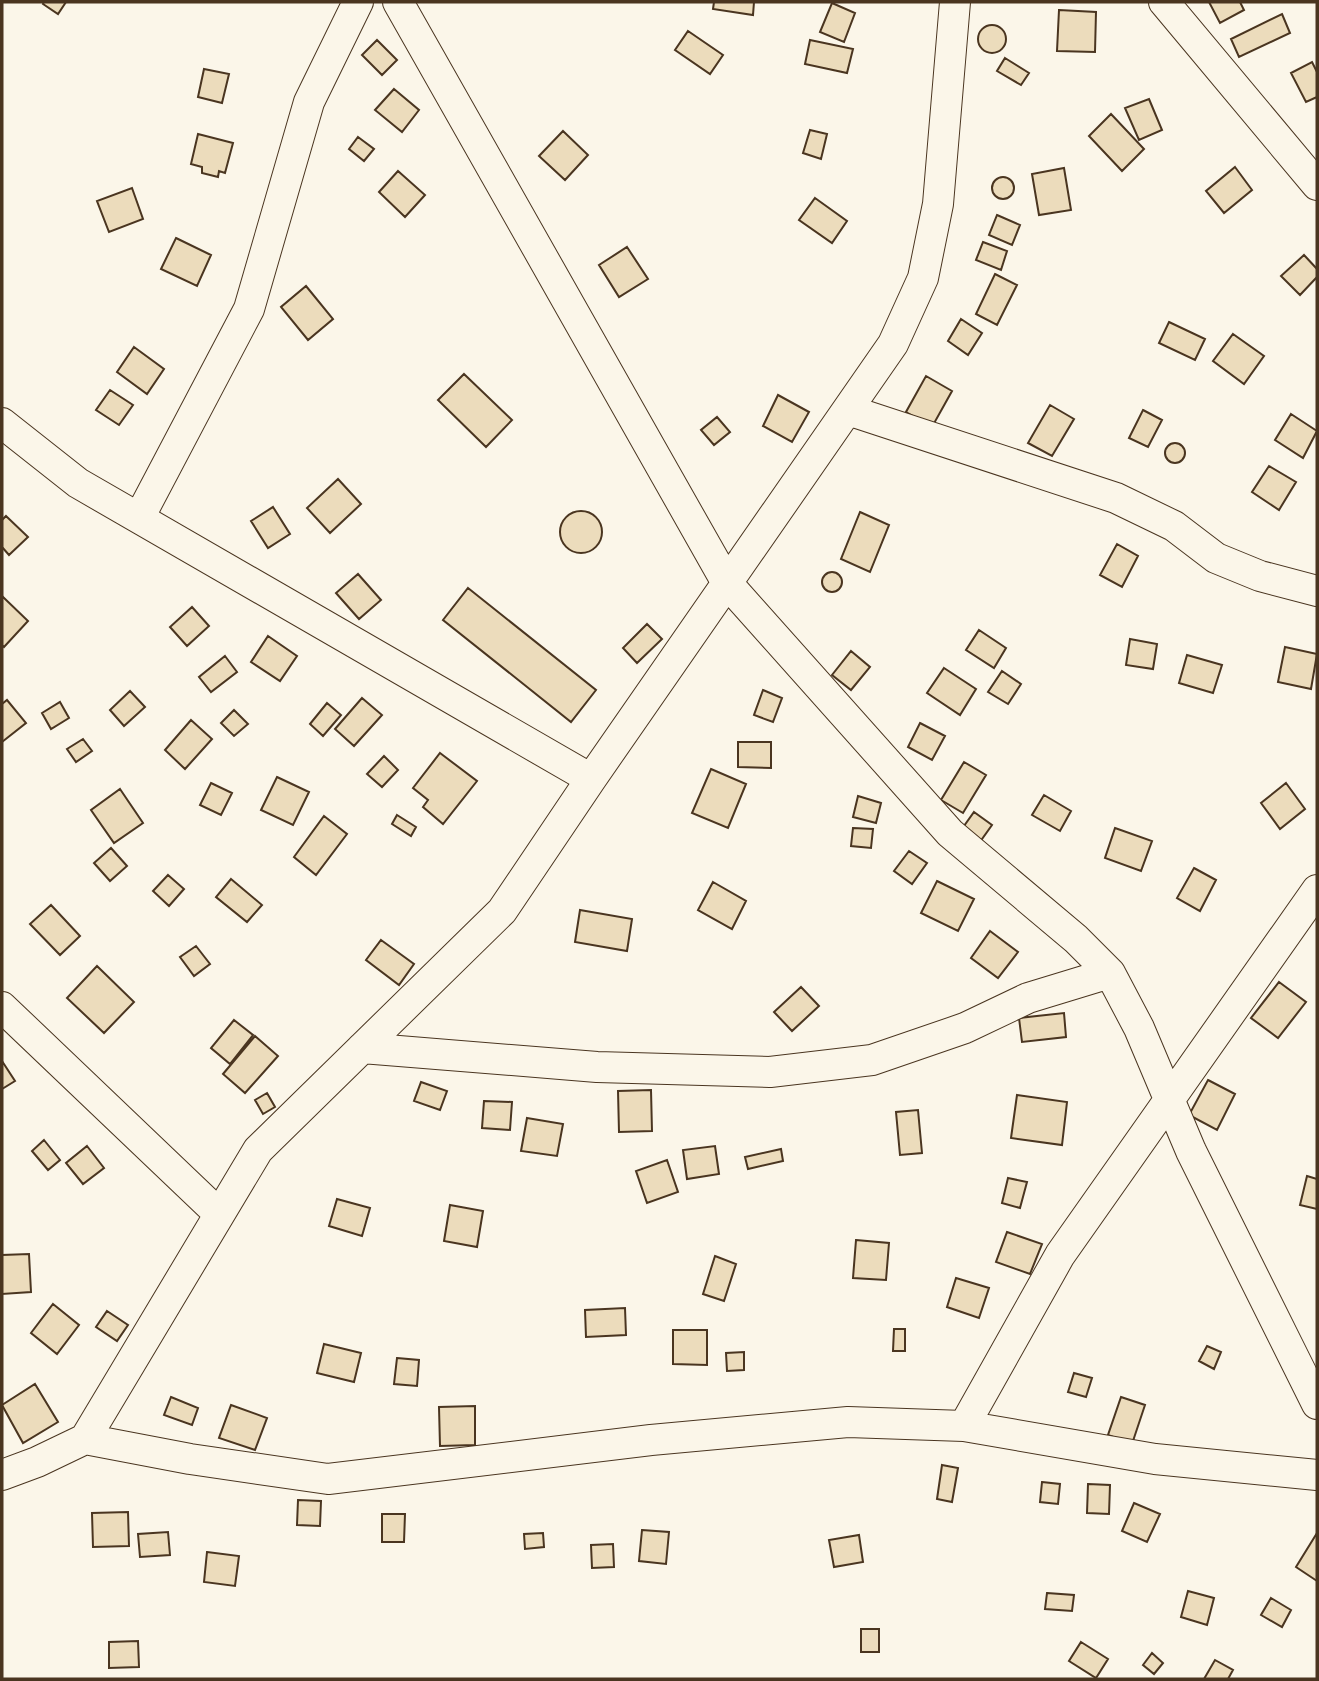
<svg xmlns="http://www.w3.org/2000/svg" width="1319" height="1681" font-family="'PT Serif',serif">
  <rect width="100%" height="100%" fill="#fbf6e9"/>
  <path fill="#ecdcbc" stroke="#4a3520" stroke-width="2" d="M 44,2 L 66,2 L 58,14 L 43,4 Z
    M 714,2 L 754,2 L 753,15 L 713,9 Z
    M 1209,2 L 1240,2 L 1244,10 L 1220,23 Z
    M 832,3 L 855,13 L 844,42 L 820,32 Z
    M 1059,10 L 1096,12 L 1095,52 L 1057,51 Z
    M 1282,14 L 1290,33 L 1239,57 L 1231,39 Z
    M978 39a14 14 0 1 1 28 0a14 14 0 1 1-28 0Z
    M 688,31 L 723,55 L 710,74 L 675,50 Z
    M 377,40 L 397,60 L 382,75 L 362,55 Z
    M 810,40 L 853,49 L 847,73 L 805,64 Z
    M 1005,58 L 1029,73 L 1021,85 L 997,71 Z
    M 1312,62 L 1317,72 L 1317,97 L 1306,102 L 1291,73 Z
    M 204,69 L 229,74 L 222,103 L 198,97 Z
    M 394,89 L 419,110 L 402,132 L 375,110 Z
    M 1149,99 L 1162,130 L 1139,140 L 1125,108 Z
    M 1111,114 L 1144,149 L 1122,171 L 1089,136 Z
    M 810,130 L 827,134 L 821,159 L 803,153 Z
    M 563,131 L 588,155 L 565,180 L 539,156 Z
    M 198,134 L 233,143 L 225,173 L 219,171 L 218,177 L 202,173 L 202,167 L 191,164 Z
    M 358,137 L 374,149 L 364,161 L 349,149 Z
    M 1235,167 L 1252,190 L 1224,213 L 1206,191 Z
    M 1064,168 L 1071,210 L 1039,215 L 1032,174 Z
    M 398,171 L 425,195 L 405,217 L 379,192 Z
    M992 188a11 11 0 1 1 22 0a11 11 0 1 1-22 0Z
    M 132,188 L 143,219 L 109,232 L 97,201 Z
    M 815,198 L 847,221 L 832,243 L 799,220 Z
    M 997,215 L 1020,225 L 1012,245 L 989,235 Z
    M 176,238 L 211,255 L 197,286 L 161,269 Z
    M 983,242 L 1007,251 L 1001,270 L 976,260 Z
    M 627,247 L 648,279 L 619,297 L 599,265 Z
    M 1304,255 L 1317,269 L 1317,277 L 1300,295 L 1281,276 Z
    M 995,274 L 1017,285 L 997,325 L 976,314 Z
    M 306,286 L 333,319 L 308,340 L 281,307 Z
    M 961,319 L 982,333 L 968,355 L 948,341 Z
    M 1169,322 L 1205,339 L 1195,360 L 1159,343 Z
    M 1233,334 L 1264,356 L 1244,384 L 1213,361 Z
    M 134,347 L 164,369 L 147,394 L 117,372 Z
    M 464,374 L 512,420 L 486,447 L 438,400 Z
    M 926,376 L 952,391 L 932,427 L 906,412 Z
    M 110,390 L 133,405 L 119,425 L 96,410 Z
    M 778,395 L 809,412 L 792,442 L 763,426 Z
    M 1050,405 L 1074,419 L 1052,456 L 1028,443 Z
    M 1143,410 L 1162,420 L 1148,447 L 1129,438 Z
    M 1291,414 L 1317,431 L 1303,458 L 1275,440 Z
    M 717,417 L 730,432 L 714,445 L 701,430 Z
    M1165 453a10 10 0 1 1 20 0a10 10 0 1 1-20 0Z
    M 1269,466 L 1296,482 L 1279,510 L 1252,492 Z
    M 338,479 L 361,504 L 330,533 L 307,508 Z
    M 273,507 L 290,534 L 268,548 L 251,521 Z
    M560 532a21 21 0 1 1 42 0a21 21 0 1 1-42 0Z
    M 860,512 L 889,525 L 870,572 L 841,559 Z
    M 6,516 L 28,537 L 9,555 L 2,547 L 2,520 Z
    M 1117,544 L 1138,556 L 1122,587 L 1100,575 Z
    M822 582a10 10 0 1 1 20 0a10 10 0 1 1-20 0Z
    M 358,574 L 381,600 L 359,619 L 336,593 Z
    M 468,588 L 596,690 L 571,722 L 443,620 Z
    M 2,596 L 28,621 L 4,647 L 2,645 Z
    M 192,607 L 209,626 L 187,646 L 170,627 Z
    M 647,624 L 662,639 L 637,663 L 623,648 Z
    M 979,630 L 1006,648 L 994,668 L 966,650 Z
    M 268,636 L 297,656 L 280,681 L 251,662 Z
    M 1130,639 L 1157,644 L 1153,669 L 1126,665 Z
    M 1285,647 L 1317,654 L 1311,689 L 1278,682 Z
    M 851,651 L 870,667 L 851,690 L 832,675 Z
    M 1187,655 L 1222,665 L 1213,693 L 1179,683 Z
    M 225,656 L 237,672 L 211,692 L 199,677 Z
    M 944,668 L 976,689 L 960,715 L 927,693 Z
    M 1002,671 L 1021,684 L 1008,704 L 988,692 Z
    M 763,690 L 782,698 L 773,722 L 754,715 Z
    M 130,691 L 145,707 L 124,726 L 110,710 Z
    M 362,698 L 382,715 L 354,746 L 335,729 Z
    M 7,700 L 26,723 L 2,742 L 2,704 Z
    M 60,702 L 69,718 L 51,729 L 42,713 Z
    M 327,703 L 341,715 L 323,736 L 310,724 Z
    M 234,710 L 248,724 L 234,736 L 221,723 Z
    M 191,720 L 212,739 L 185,769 L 165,750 Z
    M 920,723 L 945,736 L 932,760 L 908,747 Z
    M 83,739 L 92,751 L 76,762 L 67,749 Z
    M 738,742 L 771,742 L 771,768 L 738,767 Z
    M 440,753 L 477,781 L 443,824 L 423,807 L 428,800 L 413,788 Z
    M 384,756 L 398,770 L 382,787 L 367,774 Z
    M 964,762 L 986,775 L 963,813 L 941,800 Z
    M 711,769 L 746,784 L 728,828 L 692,813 Z
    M 277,777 L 309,792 L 293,825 L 261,810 Z
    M 211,783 L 232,793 L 221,815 L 200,805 Z
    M 1286,783 L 1305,809 L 1280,829 L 1261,803 Z
    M 120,789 L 143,823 L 114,843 L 91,810 Z
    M 1044,795 L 1071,811 L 1060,831 L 1032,815 Z
    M 858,796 L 881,803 L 876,823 L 853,817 Z
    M 974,812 L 992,825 L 977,846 L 959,833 Z
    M 397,815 L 416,827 L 411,836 L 392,824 Z
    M 324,816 L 347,834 L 316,875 L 294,857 Z
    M 853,828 L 873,829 L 871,848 L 851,846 Z
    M 1115,828 L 1152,841 L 1141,871 L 1105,858 Z
    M 111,848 L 127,866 L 110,881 L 94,863 Z
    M 909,851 L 927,863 L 912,884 L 894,871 Z
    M 1194,868 L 1216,880 L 1200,911 L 1177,898 Z
    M 168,875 L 184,889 L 169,906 L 153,891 Z
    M 231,879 L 262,905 L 247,922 L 216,897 Z
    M 937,881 L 974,899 L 958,931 L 921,913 Z
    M 713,882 L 746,901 L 732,929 L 698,910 Z
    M 51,905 L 80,936 L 60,955 L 30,924 Z
    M 580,910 L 632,919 L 627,951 L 575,942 Z
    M 990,931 L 1018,952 L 998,978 L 971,958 Z
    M 381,940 L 414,964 L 399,985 L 366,960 Z
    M 196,946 L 210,964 L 194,976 L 180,957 Z
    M 97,966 L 134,1002 L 104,1033 L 67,998 Z
    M 1279,982 L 1306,1002 L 1278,1038 L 1251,1018 Z
    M 801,987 L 819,1006 L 792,1031 L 774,1012 Z
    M 1064,1013 L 1066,1037 L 1022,1042 L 1019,1018 Z
    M 234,1020 L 253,1035 L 230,1064 L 211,1048 Z
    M 255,1036 L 278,1056 L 245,1093 L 223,1074 Z
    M 2,1061 L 15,1081 L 2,1089 Z
    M 1208,1080 L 1235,1094 L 1217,1130 L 1189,1115 Z
    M 421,1082 L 447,1091 L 440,1110 L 414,1101 Z
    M 651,1090 L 652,1131 L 619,1132 L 618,1091 Z
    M 267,1093 L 275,1107 L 263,1114 L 255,1100 Z
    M 1017,1095 L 1067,1102 L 1062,1145 L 1011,1138 Z
    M 484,1101 L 512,1102 L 510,1130 L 482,1128 Z
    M 918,1110 L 922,1153 L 900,1155 L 896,1112 Z
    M 527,1118 L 563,1124 L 557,1156 L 521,1151 Z
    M 44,1140 L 60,1160 L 48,1170 L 32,1151 Z
    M 87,1146 L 104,1168 L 83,1184 L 66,1163 Z
    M 715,1146 L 719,1174 L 687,1179 L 683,1150 Z
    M 781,1149 L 783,1161 L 748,1169 L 745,1157 Z
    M 667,1160 L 678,1192 L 647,1203 L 636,1171 Z
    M 1307,1176 L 1317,1179 L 1317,1209 L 1300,1205 Z
    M 1008,1178 L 1027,1182 L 1020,1208 L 1002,1203 Z
    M 337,1199 L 370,1208 L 362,1236 L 329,1226 Z
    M 450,1205 L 483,1211 L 477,1247 L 444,1241 Z
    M 1007,1232 L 1042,1244 L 1030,1274 L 996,1262 Z
    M 856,1240 L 889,1243 L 886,1280 L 853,1278 Z
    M 29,1254 L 31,1292 L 2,1294 L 2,1255 Z
    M 715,1256 L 736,1264 L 724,1301 L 703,1294 Z
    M 956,1278 L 989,1288 L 979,1318 L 947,1307 Z
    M 53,1304 L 79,1325 L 57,1354 L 31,1333 Z
    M 625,1308 L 626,1335 L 586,1337 L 585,1310 Z
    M 107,1311 L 128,1325 L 117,1341 L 96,1327 Z
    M 894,1329 L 905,1329 L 905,1351 L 893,1351 Z
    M 673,1330 L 707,1330 L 707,1365 L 673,1364 Z
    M 324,1344 L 361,1353 L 354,1382 L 317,1373 Z
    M 1207,1346 L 1221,1352 L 1214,1369 L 1199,1361 Z
    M 744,1352 L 744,1370 L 727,1371 L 726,1353 Z
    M 397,1358 L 419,1360 L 417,1386 L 394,1384 Z
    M 1074,1373 L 1092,1378 L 1086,1397 L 1068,1392 Z
    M 35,1384 L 58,1422 L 23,1443 L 2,1405 Z
    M 171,1397 L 198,1408 L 192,1425 L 164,1415 Z
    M 1121,1397 L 1145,1405 L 1132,1444 L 1108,1435 Z
    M 231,1405 L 267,1418 L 255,1450 L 219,1438 Z
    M 475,1406 L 475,1445 L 440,1446 L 439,1407 Z
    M 942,1465 L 958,1468 L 952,1502 L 937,1499 Z
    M 1042,1482 L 1060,1484 L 1058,1504 L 1040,1502 Z
    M 1088,1484 L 1110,1485 L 1109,1514 L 1087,1513 Z
    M 298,1500 L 321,1501 L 320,1526 L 297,1525 Z
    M 1134,1503 L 1160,1514 L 1147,1542 L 1122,1531 Z
    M 128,1512 L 129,1546 L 93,1547 L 92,1513 Z
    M 382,1514 L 405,1514 L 404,1542 L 382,1542 Z
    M 642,1530 L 669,1532 L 666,1564 L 639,1561 Z
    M 168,1532 L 170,1555 L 140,1557 L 138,1534 Z
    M 543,1533 L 544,1547 L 525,1549 L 524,1534 Z
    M 1317,1533 L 1317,1581 L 1296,1567 Z
    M 859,1535 L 863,1562 L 834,1567 L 829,1540 Z
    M 613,1544 L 614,1567 L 592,1568 L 591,1545 Z
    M 207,1552 L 239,1556 L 235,1586 L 204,1582 Z
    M 1188,1591 L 1214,1598 L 1207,1625 L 1181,1617 Z
    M 1047,1593 L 1074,1595 L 1072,1611 L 1045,1609 Z
    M 1271,1598 L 1291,1610 L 1282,1627 L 1261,1615 Z
    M 861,1629 L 879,1629 L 879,1652 L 861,1652 Z
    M 138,1641 L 139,1667 L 109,1668 L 109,1642 Z
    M 1081,1642 L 1108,1659 L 1096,1678 L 1069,1661 Z
    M 1152,1653 L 1163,1663 L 1154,1674 L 1143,1665 Z
    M 1215,1660 L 1233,1670 L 1228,1679 L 1204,1679 Z"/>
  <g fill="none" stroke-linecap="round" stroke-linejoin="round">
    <defs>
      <path id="minor" d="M 398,2 L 727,583 L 950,833 L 1076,939 L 1110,973 L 1139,1028 L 1191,1151 L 1317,1404
        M 1164,2 L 1317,185
        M 848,410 L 1116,498 L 1174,526 L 1216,558 L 1260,576 L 1317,591
        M 2,423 L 78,483 L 591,779
        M 139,518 L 249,309 L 309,102 L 358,2
        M 2,1007 L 218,1213
        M 362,1048 L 597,1067 L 770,1072 L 872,1060 L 965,1028 L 1028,998 L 1110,973
        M 964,1426 L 1060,1255 L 1317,890
        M 85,1439 L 190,1459 L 328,1479 L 651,1440 L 848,1422 L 964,1426 L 1155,1459 L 1317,1475
        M 2,1475 L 37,1462 L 85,1439 L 258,1150 L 502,911 L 591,779 L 893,344 L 923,278 L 938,204 L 955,2"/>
    </defs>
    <use href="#minor" stroke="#4a3520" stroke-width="32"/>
    <use href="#minor" stroke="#fbf6e9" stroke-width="30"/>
  </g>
  <rect width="1319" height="1681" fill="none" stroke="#4a3520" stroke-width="7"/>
</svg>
